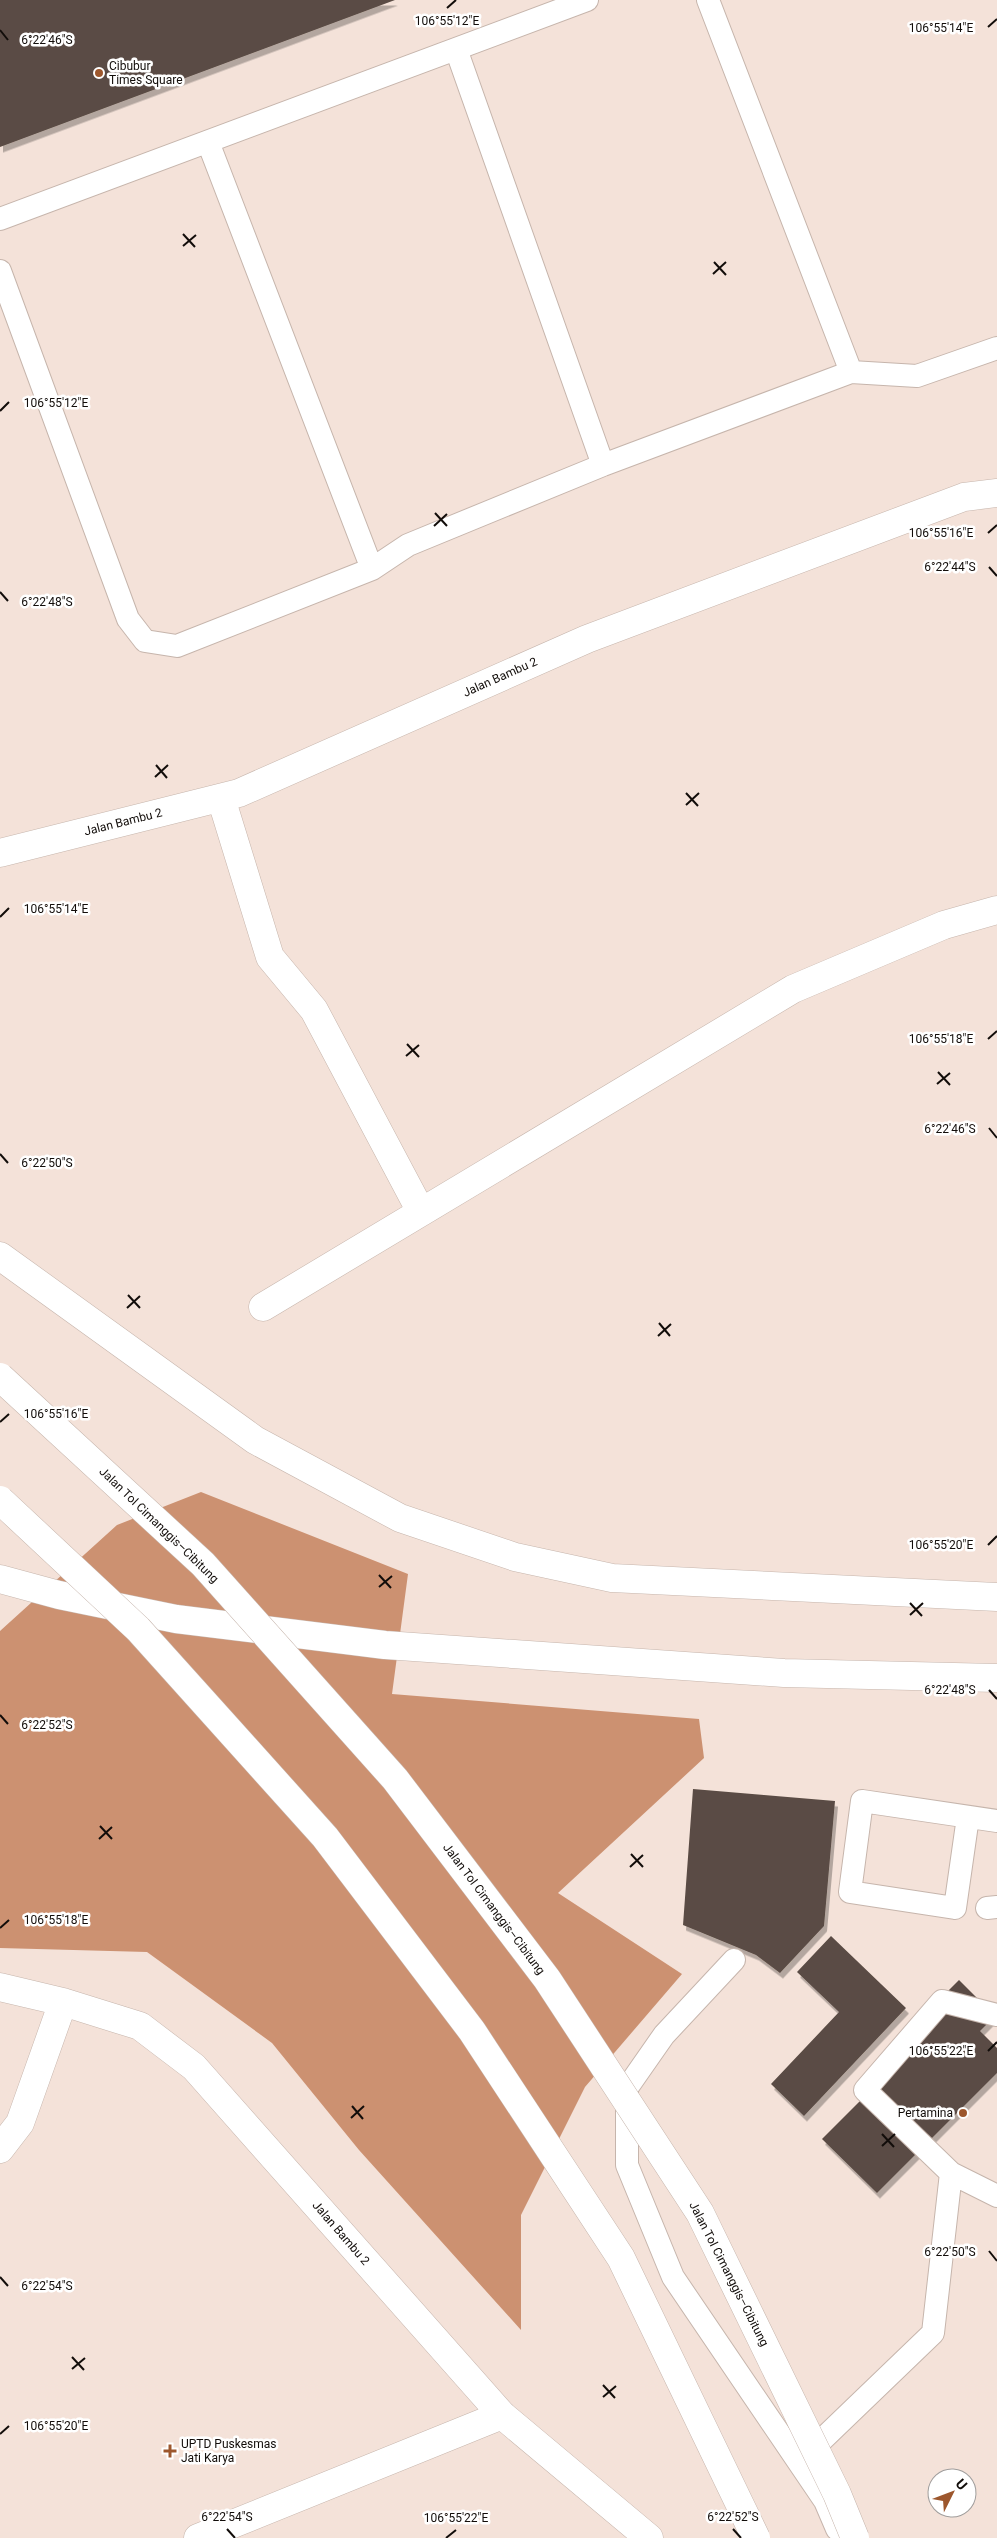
<svg xmlns="http://www.w3.org/2000/svg" width="997" height="2538" font-family="Roboto,sans-serif">
  <defs>
    <filter id="shadow"><feDropShadow dx="3" dy="5.5" stdDeviation="0" flood-color="#0004"/></filter>
  </defs>
  <rect width="100%" height="100%" fill="#f4e2d9"/>
  <path fill="#cc9171" d="M 201,1492 L 408,1574 L 392,1694 L 699,1719 L 704,1758 L 558,1893 L 682,1974 L 585,2087 L 521,2215 L 521,2330 L 359,2150 L 272,2043 L 147,1952 L 0,1948 L 0,1631 L 117,1525 Z"/>
  <path fill="#5a4c44" filter="url(#shadow)" d="M 0,0 L 395,0 L 0,147 Z
    M 693,1789 L 835,1801 L 824,1926 L 780,1973 L 756,1955 L 683,1925 Z
    M 831,1936 L 906,2008 L 804,2116 L 771,2084 L 839,2012 L 797,1972 Z
    M 959,1980 L 995,2016 L 980,2031 L 997,2048 L 997,2073 L 877,2193 L 822,2139 L 932,2029 L 921,2018 Z"/>
  <g fill="none" stroke-linecap="round" stroke-linejoin="round">
    <defs>
      <path id="service" d="M 708,0 L 851,372
        M 456,49 L 603,465
        M 208,142 L 372,569
        M 0,219 L 587,0
        M 0,271 L 128,619 L 145,641 L 177,646 L 372,569 L 408,545 L 603,465 L 851,372 L 917,376 L 997,348
        M 968,1817 L 955,1908 L 850,1892 L 862,1801 L 997,1821
        M 987,1908 L 997,1907
        M 734,1960 L 664,2035 L 627,2088 L 627,2165 L 673,2277 L 825,2501 L 837,2529
        M 997,2015 L 942,2001 L 865,2090 L 951,2173 L 997,2196
        M 803,2458 L 933,2333 L 951,2173"/>
      <path id="minor" d="M 221,798 L 270,957 L 314,1010 L 420,1210
        M 0,853 L 239,793 L 587,639 L 964,497 L 997,493
        M 263,1307 L 793,989 L 944,925 L 997,910
        M 0,1987 L 63,2002 L 140,2026 L 194,2067 L 502,2415 L 649,2538
        M 0,2149 L 20,2123 L 63,2002
        M 198,2538 L 502,2415"/>
      <path id="motorway" d="M 0,1256 L 255,1440 L 400,1518 L 515,1557 L 612,1578 L 997,1597
        M 0,1579 L 59,1595 L 176,1619 L 385,1645 L 784,1673 L 997,1678"/>
    </defs>
    <use href="#service" stroke="#c6b5ac" stroke-width="24"/>
    <use href="#minor" stroke="#c6b5ac" stroke-width="29"/>
    <use href="#motorway" stroke="#c6b5ac" stroke-width="29"/>
    <use href="#service" stroke="#fff" stroke-width="22"/>
    <use href="#minor" stroke="#fff" stroke-width="28"/>
    <use href="#motorway" stroke="#fff" stroke-width="28"/>
    <defs>
      <path id="motorway-bridge" d="M 0,1377 L 203,1564 L 395,1779 L 547,1979 L 700,2213 L 837,2494 L 855,2538
        M 0,1500 L 138,1629 L 325,1837 L 472,2031 L 621,2258 L 756,2538"/>
    </defs>
    <use href="#motorway-bridge" stroke="#c6b5ac" stroke-width="29" stroke-linecap="butt"/>
    <use href="#motorway-bridge" stroke="#fff" stroke-width="28"/>
  </g>
  <path fill="none" stroke="#120d0a" stroke-width="2" d="M 447,8 L 456,0M 988,27 L 997,19M 0,30 L 8,40M 183,234 L 195,247M 183,246 L 196,235M 714,262 L 726,275M 713,274 L 726,262M 0,411 L 9,402M 435,513 L 447,526M 434,526 L 447,514M 988,533 L 997,525M 989,567 L 997,576M 0,592 L 8,601M 156,765 L 167,778M 155,777 L 168,765M 686,793 L 698,806M 686,805 L 699,793M 0,917 L 9,908M 988,1039 L 997,1031M 407,1044 L 419,1057M 406,1056 L 419,1045M 938,1072 L 950,1085M 937,1084 L 950,1073M 989,1128 L 997,1138M 0,1154 L 8,1163M 128,1295 L 140,1308M 127,1308 L 140,1296M 659,1323 L 670,1336M 658,1336 L 671,1324M 0,1422 L 9,1414M 988,1545 L 997,1536M 379,1575 L 391,1588M 379,1587 L 392,1576M 910,1603 L 922,1616M 910,1615 L 923,1603M 989,1690 L 997,1699M 0,1715 L 8,1724M 100,1826 L 112,1839M 99,1839 L 112,1827M 631,1854 L 643,1867M 630,1867 L 643,1855M 0,1928 L 9,1920M 988,2051 L 997,2042M 352,2106 L 363,2119M 351,2118 L 364,2106M 882,2134 L 894,2147M 882,2146 L 895,2134M 989,2251 L 997,2261M 0,2277 L 8,2286M 72,2357 L 84,2370M 72,2369 L 85,2358M 603,2385 L 615,2398M 603,2397 L 616,2386M 0,2434 L 9,2426M 227,2529 L 235,2538M 733,2529 L 741,2538M 446,2538 L 456,2530"/>
  <g fill="#9d572d" stroke="#fff" stroke-width="2">
    <circle cx="99" cy="73" r="5"/>
    <circle cx="963" cy="2113" r="5"/>
    <path d="M167.5 2443.5h5v5h5v5h-5v5h-5v-5h-5v-5h5z"/>
  </g>
  <g text-anchor="middle" stroke-width="5" stroke-linejoin="round" paint-order="stroke">
    <g font-size="12" fill="#120d0a" stroke="#fff" text-anchor="start">
      <text x="109" y="70">Cibubur<tspan x="109" dy="14">Times Square</tspan></text>
      <text x="953" y="2117" text-anchor="end">Pertamina</text>
      <text x="181" y="2448">UPTD Puskesmas<tspan x="181" dy="14">Jati Karya</tspan></text>
    </g>
    <g font-size="12" fill="#120d0a" stroke="#fff">
      <text transform="translate(500 677) rotate(-24)" y="4">Jalan Bambu 2</text>
      <text transform="translate(123 822) rotate(-14)" y="4">Jalan Bambu 2</text>
      <text transform="translate(159 1525) rotate(44)" y="4">Jalan Tol Cimanggis–Cibitung</text>
      <text transform="translate(494 1909) rotate(53)" y="4">Jalan Tol Cimanggis–Cibitung</text>
      <text transform="translate(341 2233) rotate(49)" y="4">Jalan Bambu 2</text>
      <text transform="translate(729 2274) rotate(63)" y="4">Jalan Tol Cimanggis–Cibitung</text>
    </g>
  </g>
  <g font-size="12" text-anchor="middle" fill="#120d0a" stroke="#fff" stroke-width="5" stroke-linejoin="round" paint-order="stroke">
    <text x="447" y="25">106°55'12"E</text>
    <text x="941" y="32">106°55'14"E</text>
    <text x="47" y="44">6°22'46"S</text>
    <text x="56" y="407">106°55'12"E</text>
    <text x="941" y="537">106°55'16"E</text>
    <text x="950" y="571">6°22'44"S</text>
    <text x="47" y="606">6°22'48"S</text>
    <text x="56" y="913">106°55'14"E</text>
    <text x="941" y="1043">106°55'18"E</text>
    <text x="950" y="1133">6°22'46"S</text>
    <text x="47" y="1167">6°22'50"S</text>
    <text x="56" y="1418">106°55'16"E</text>
    <text x="941" y="1549">106°55'20"E</text>
    <text x="950" y="1694">6°22'48"S</text>
    <text x="47" y="1729">6°22'52"S</text>
    <text x="56" y="1924">106°55'18"E</text>
    <text x="941" y="2055">106°55'22"E</text>
    <text x="950" y="2256">6°22'50"S</text>
    <text x="47" y="2290">6°22'54"S</text>
    <text x="56" y="2430">106°55'20"E</text>
    <text x="227" y="2521">6°22'54"S</text>
    <text x="733" y="2521">6°22'52"S</text>
    <text x="456" y="2522">106°55'22"E</text>
  </g>
  <g transform="translate(952 2493) rotate(48)"><circle r="24" fill="#ffffff" stroke="#a09e9d"/>
  <path d="M0-4L9 19L0 12L-9 19Z" fill="#9d572d"/>
  <text y="-8" font-size="14" font-weight="bold" text-anchor="middle" fill="#120d0a">U</text>
  </g>
</svg>
